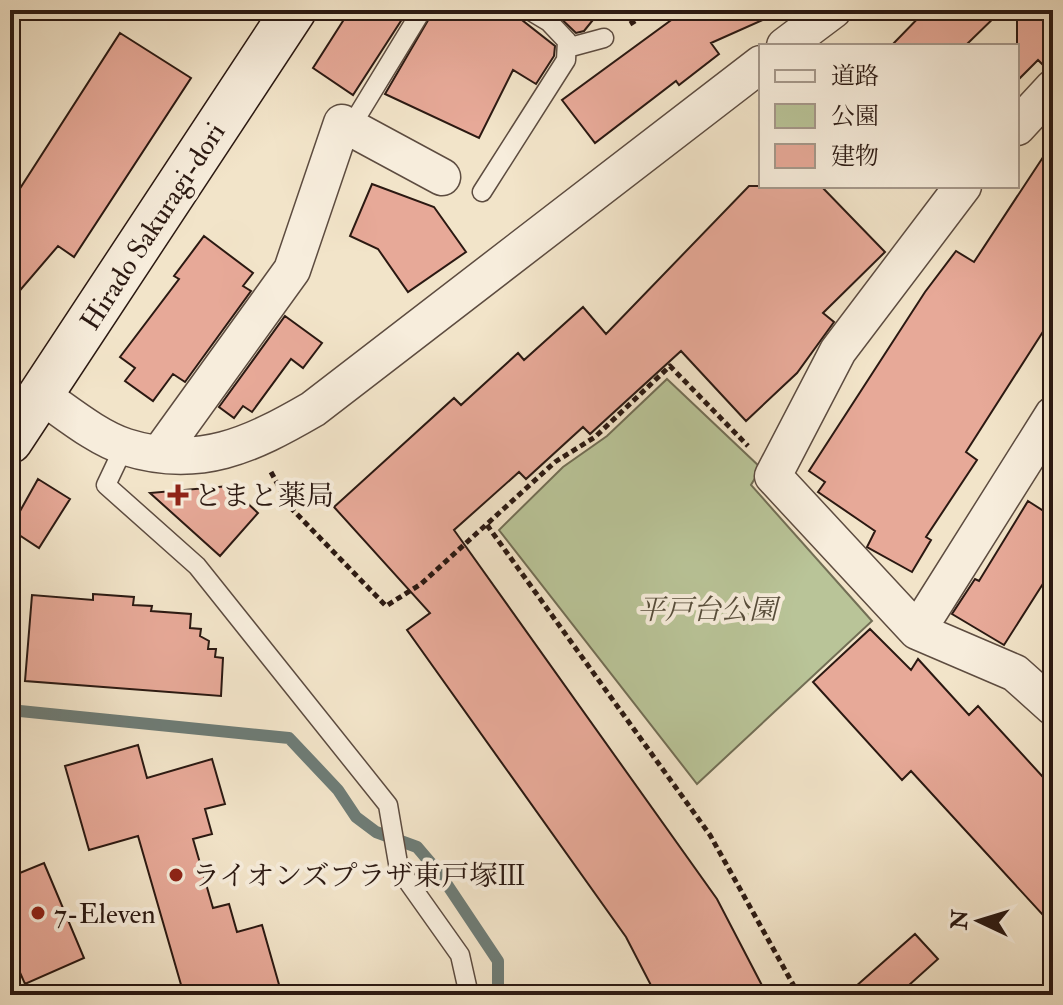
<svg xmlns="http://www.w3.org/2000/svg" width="1063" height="1005" font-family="'IM FELL Double Pica','Noto Serif JP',serif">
  <rect width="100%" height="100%" fill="#f2e4c9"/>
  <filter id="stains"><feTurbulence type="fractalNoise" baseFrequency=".0025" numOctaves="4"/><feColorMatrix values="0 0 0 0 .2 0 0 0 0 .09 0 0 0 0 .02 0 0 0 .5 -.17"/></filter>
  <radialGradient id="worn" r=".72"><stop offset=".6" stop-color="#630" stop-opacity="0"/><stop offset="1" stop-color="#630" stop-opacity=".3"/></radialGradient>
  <path fill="#b9c498" stroke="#726e55" stroke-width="2" d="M 667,379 L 761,468 L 751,485 L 872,621 L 697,784 L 499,530 L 563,467 L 607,436 Z"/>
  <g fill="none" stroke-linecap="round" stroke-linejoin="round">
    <path stroke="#6e7c76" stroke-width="12" d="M 10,710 L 289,738 L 338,790 L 356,817 L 376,832 L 417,847 L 440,874 L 498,961 L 498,995"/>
  </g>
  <path fill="#e7a998" stroke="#2b1912" stroke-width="2" d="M 350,10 L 408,10 L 353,95 L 313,68 Z
    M 434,10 L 517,10 L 522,20 L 555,46 L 554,56 L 536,84 L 513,70 L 479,138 L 385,94 Z
    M 552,10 L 601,10 L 584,31 L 576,33 Z
    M 685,10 L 785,10 L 711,43 L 719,54 L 679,85 L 676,81 L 595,143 L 562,100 Z
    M 926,10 L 1002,10 L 965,46 L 891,46 Z
    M 1027,10 L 1053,10 L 1053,68 L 1046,68 L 1038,60 L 1017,81 L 1017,20 Z
    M 120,33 L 191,78 L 74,257 L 58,246 L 10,302 L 10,204 Z
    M 1053,142 L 1053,316 L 966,452 L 977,460 L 926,537 L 931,540 L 912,572 L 867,547 L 875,531 L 818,492 L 825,482 L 809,471 L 925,292 L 956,251 L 974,262 Z
    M 372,184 L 434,207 L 466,252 L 408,292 L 378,249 L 350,236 Z
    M 749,186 L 821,186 L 885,252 L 823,313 L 834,322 L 797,373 L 746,421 L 681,351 L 590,434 L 583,427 L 526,479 L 519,472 L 454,530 L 717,899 L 767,995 L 656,995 L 626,937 L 407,630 L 430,613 L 334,507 L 454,398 L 461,405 L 518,353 L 524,360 L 583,307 L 606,334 Z
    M 204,236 L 253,273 L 243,286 L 251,291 L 185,382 L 173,374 L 153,401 L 125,381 L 135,368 L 120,357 L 179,279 L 174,276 Z
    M 285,316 L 322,343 L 303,368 L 291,359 L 252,412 L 243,406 L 234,418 L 219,407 Z
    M 38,479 L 70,499 L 39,548 L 10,529 Z
    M 229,486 L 258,513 L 220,556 L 150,493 Z
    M 1028,501 L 1053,517 L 1053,568 L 1004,645 L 952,614 L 975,579 L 979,581 Z
    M 93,594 L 134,597 L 133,605 L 152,606 L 151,611 L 191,614 L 190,628 L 201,629 L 200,636 L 209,641 L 208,649 L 216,649 L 215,657 L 223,658 L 221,696 L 25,681 L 32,595 L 93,600 Z
    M 870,629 L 911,670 L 918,659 L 969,715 L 978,706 L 1053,788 L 1053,926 L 911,771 L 902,780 L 813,682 Z
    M 138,745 L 147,778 L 212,759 L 225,804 L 205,809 L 212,834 L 193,839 L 213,908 L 229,904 L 237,932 L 262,925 L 282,995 L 184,995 L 138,836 L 89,850 L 65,766 Z
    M 44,863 L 84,958 L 25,984 L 10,950 L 10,877 Z
    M 915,934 L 938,959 L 898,995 L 846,995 Z"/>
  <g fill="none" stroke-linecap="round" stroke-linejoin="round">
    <defs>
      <path id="lane" d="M 567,48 L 604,38
        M 350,128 L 422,10
        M 482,192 L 566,60 L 567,41 L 549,22 L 529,10
        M 124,447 L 106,485 L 197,566 L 388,805 L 399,869 L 460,955 L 469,995"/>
      <path id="street" d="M 785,46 L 833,10
        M 1017,127 L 1053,88
        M 963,186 L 838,351 L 773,476 L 917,631 L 1015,673 L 1053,707
        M 41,395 C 66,412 97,438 126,447 C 199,470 251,445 313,409 L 761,64
        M 160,453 L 292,270 L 342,123 L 442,177
        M 917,631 L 1053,415"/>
      <path id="secondary" d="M 10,441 L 294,10"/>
    </defs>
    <use href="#lane" stroke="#5d4c40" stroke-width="21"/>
    <use href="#street" stroke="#5d4c40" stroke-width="39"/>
    <use href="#secondary" stroke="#2b1912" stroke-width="47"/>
    <path stroke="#2b1912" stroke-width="5" stroke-dasharray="6 4" stroke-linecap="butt" d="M 630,24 L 653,10
      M 271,472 L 290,507 L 386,606 L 421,584 L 555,462 L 595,437 L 670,366 L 748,446
      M 487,525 L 710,835 L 799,995"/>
    <use href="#lane" stroke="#f7eddc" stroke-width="18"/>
    <use href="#street" stroke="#f7eddc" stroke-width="36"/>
    <use href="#secondary" stroke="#f7eddc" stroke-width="44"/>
  </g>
  <g fill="#8f2418" stroke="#f7eddc" stroke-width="3">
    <path d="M174 483h8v8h8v8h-8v8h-8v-8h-8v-8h8z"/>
    <circle cx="176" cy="875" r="8"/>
    <circle cx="38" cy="913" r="8"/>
  </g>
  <g text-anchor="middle" stroke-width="8" stroke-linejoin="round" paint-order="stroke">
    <g font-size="28" fill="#2b1912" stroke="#f7eddc">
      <text transform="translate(152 226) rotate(-57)" y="10">Hirado Sakuragi-dori</text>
    </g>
    <g font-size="28" fill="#2b1912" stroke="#f7eddc" text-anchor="start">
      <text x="194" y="505">とまと薬局</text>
      <text x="192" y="885">ライオンズプラザ東戸塚Ⅲ</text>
      <text x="54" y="923">7-Eleven</text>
    </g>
    <g font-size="28" font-style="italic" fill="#564c3a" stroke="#f7eddc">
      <text x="707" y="619">平戸台公園</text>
    </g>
  </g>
  <rect width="1063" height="1005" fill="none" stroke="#f2e4c9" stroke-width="40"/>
  <rect x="12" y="12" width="1039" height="981" fill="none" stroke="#2b1912" stroke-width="4"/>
  <rect x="20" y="20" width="1023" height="965" fill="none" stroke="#2b1912" stroke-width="2"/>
  <rect x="759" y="44" width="260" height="144" fill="#f7eddc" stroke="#a5988b" stroke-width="2"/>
  <rect x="775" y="70" width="40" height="12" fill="#f7eddc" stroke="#a5988b" stroke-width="2"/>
  <text x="831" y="84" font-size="24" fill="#2b1912">道路</text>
  <rect x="775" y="104" width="40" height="24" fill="#b9c498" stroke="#a5988b" stroke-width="2"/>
  <text x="831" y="124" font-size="24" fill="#2b1912">公園</text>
  <rect x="775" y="144" width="40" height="24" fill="#e7a998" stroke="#a5988b" stroke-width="2"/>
  <text x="831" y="164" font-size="24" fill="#2b1912">建物</text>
  <g transform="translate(979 921) rotate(274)" stroke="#f7eddc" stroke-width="6" paint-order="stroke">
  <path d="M0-6L14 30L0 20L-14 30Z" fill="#2b1912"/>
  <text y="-12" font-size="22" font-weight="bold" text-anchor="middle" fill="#2b1912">N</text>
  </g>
  <rect width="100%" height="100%" filter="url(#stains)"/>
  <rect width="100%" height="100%" fill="url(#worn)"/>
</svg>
